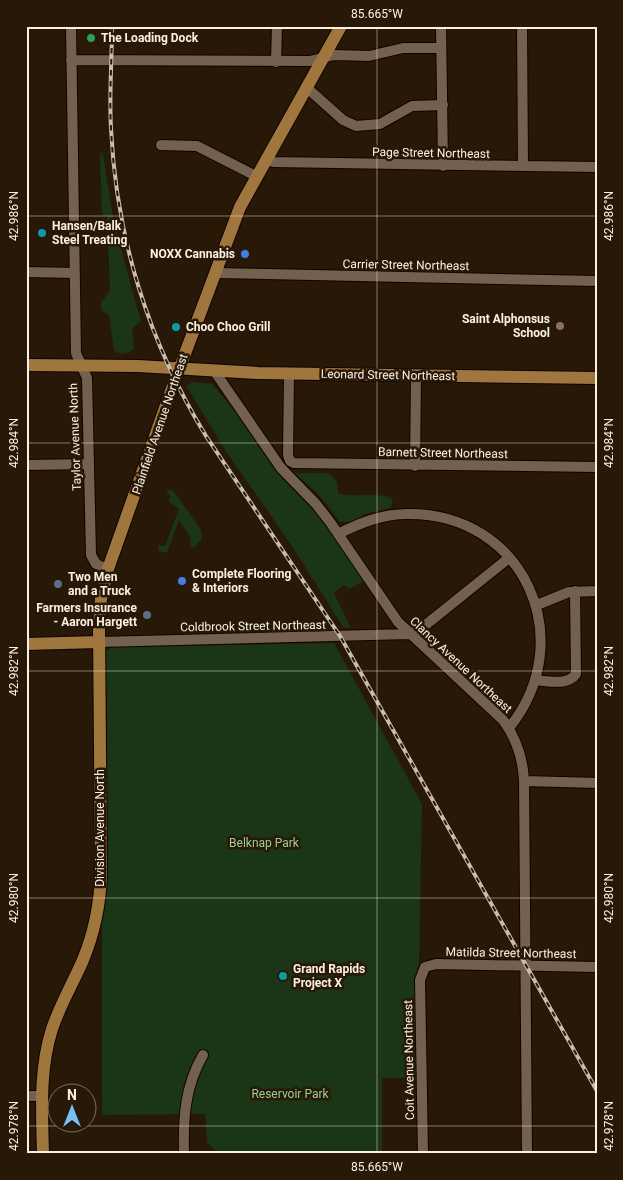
<svg xmlns="http://www.w3.org/2000/svg" width="623" height="1180" font-family="Roboto,sans-serif">
  <rect width="100%" height="100%" fill="#281807"/>
  <path fill="#1b3517" d="M 100,153 L 103,153 L 114,224 L 141,321 L 132,329 L 134,349 C 126,355 121,355 114,350 L 109,315 L 102,311 L 101,303 L 110,290 L 107,216 L 102,215 Z
    M 192,382 L 212,384 L 234,410 L 277,473 L 322,519 L 364,581 L 349,589 L 344,585 L 334,593 L 351,628 L 343,627 L 292,546 L 225,450 L 187,387 L 185,387 Z
    M 295,473 L 329,473 L 337,482 L 338,493 C 351,499 385,490 393,501 L 390,508 L 365,514 L 353,521 L 340,522 L 320,496 Z
    M 166,490 L 173,490 L 201,530 L 202,540 L 198,542 L 195,548 L 191,547 L 190,536 L 179,520 L 167,553 L 158,551 L 159,545 L 165,546 L 179,509 L 169,502 L 170,496 Z
    M 334,643 L 422,804 L 419,965 L 417,971 L 418,1078 L 382,1078 L 382,1154 L 220,1154 L 207,1143 L 205,1114 L 102,1115 L 102,923 L 106,901 L 108,862 L 106,651 L 112,647 Z"/>
  <g fill="none" stroke-linecap="round" stroke-linejoin="round">
    <defs>
      <path id="minor" d="M 71,26 L 76,353 L 87,378 L 91,555 L 96,564 L 108,569
        M 441,26 L 443,166
        M 522,26 L 523,166
        M 71,60 L 310,61 L 334,55 L 369,56 L 403,48 L 441,48
        M 276,62 L 277,26
        M 306,87 L 343,120 L 356,126 L 380,124 L 412,106 L 443,105
        M 161,145 L 197,146 L 256,176
        M 266,158 L 273,162 L 597,167
        M 26,272 L 75,273
        M 215,273 L 597,281
        M 215,372 L 281,468 L 316,504 L 330,522 L 398,622 L 503,720 C 517,739 523,759 524,781 L 527,1154
        M 289,374 L 288,455 L 290,461 L 294,463 L 597,467
        M 26,465 L 89,464
        M 415,466 L 416,376
        M 338,534 C 360,523 382,514 407,514 C 523,512 581,639 509,728
        M 537,605 L 569,592 L 597,591
        M 99,642 L 409,634 L 418,631 L 509,558
        M 535,680 C 547,681 568,686 576,674 L 575,591
        M 524,781 L 597,783
        M 26,1096 L 42,1096
        M 184,1154 C 183,1118 185,1086 203,1055
        M 423,1154 L 420,980 L 425,967 L 436,964 L 597,967"/>
      <path id="major" d="M 26,365 L 138,366 L 258,373 L 597,378
        M 26,644 L 99,642
        M 43,1154 C 42,1112 39,1070 52,1029 C 60,1005 73,983 83,960 C 94,933 100,904 101,875 L 99,626 L 101,599 L 108,569 L 171,391 L 240,207 L 341,26"/>
    </defs>
    <use href="#minor" stroke="#100400" stroke-width="12"/>
    <use href="#major" stroke="#100400" stroke-width="14"/>
    <use href="#minor" stroke="#74604e" stroke-width="10"/>
    <use href="#major" stroke="#9f763e" stroke-width="12"/>
    <defs>
      <path id="rail" d="M 112,26 C 112,60 109,94 111,128 C 116,238 149,343 206,436 L 340,636 L 597,1091"/>
    </defs>
    <use href="#rail" stroke="#c9bcb0" stroke-width="4"/>
    <use href="#rail" stroke="#281807" stroke-width="2" stroke-dasharray="5.5" stroke-linecap="butt"/>
  </g>
  <path fill="none" stroke="#fcf0e5" stroke-width="1" stroke-opacity="0.45" d="M 377,26 L 377,1154M 26,216 L 597,216M 26,443 L 597,443M 26,671 L 597,671M 26,898 L 597,898M 26,1126 L 597,1126"/>
  <circle fill="#2e9e5b" stroke="#281807" stroke-width="2" cx="91" cy="38" r="5"/>
  <g fill="#0f9aa8" stroke="#281807" stroke-width="2">
    <circle cx="42" cy="233" r="5"/>
    <circle cx="176" cy="327" r="5"/>
    <circle cx="283" cy="976" r="5"/>
  </g>
  <g fill="#3f7fe0" stroke="#281807" stroke-width="2">
    <circle cx="245" cy="254" r="5"/>
    <circle cx="182" cy="581" r="5"/>
  </g>
  <circle fill="#8d6e63" stroke="#281807" stroke-width="2" cx="560" cy="326" r="5"/>
  <g fill="#5c6f8a" stroke="#281807" stroke-width="2">
    <circle cx="58" cy="584" r="5"/>
    <circle cx="147" cy="615" r="5"/>
  </g>
  <g text-anchor="middle" stroke-width="5" stroke-linejoin="round" paint-order="stroke">
    <g font-size="12" font-weight="bold" fill="#fcf0e5" stroke="#281807" text-anchor="start">
      <text x="101" y="42">The Loading Dock</text>
      <text x="52" y="230">Hansen/Balk<tspan x="52" dy="14">Steel Treating</tspan></text>
      <text x="235" y="258" text-anchor="end">NOXX Cannabis</text>
      <text x="550" y="323" text-anchor="end">Saint Alphonsus<tspan x="550" dy="14">School</tspan></text>
      <text x="186" y="331">Choo Choo Grill</text>
      <text x="192" y="578">Complete Flooring<tspan x="192" dy="14">&amp; Interiors</tspan></text>
      <text x="68" y="581">Two Men<tspan x="68" dy="14">and a Truck</tspan></text>
      <text x="137" y="612" text-anchor="end">Farmers Insurance<tspan x="137" dy="14">- Aaron Hargett</tspan></text>
      <text x="293" y="973">Grand Rapids<tspan x="293" dy="14">Project X</tspan></text>
    </g>
    <g font-size="12" fill="#fcf0e5" stroke="#281807">
      <text transform="translate(431 153) rotate(1)" y="4">Page Street Northeast</text>
      <text transform="translate(406 265) rotate(1)" y="4">Carrier Street Northeast</text>
      <text transform="translate(388 375) rotate(1)" y="4">Leonard Street Northeast</text>
      <text transform="translate(160 424) rotate(-71)" y="4">Plainfield Avenue Northeast</text>
      <text transform="translate(75 437) rotate(-92)" y="4">Taylor Avenue North</text>
      <text transform="translate(443 453) rotate(1)" y="4">Barnett Street Northeast</text>
      <text transform="translate(253 626) rotate(-1)" y="4">Coldbrook Street Northeast</text>
      <text transform="translate(461 665) rotate(43)" y="4">Clancy Avenue Northeast</text>
      <text transform="translate(100 828) rotate(-90)" y="4">Division Avenue North</text>
      <text transform="translate(511 953) rotate(1)" y="4">Matilda Street Northeast</text>
      <text transform="translate(409 1060) rotate(-91)" y="4">Coit Avenue Northeast</text>
    </g>
    <g font-size="12" fill="#97d090" stroke="#281807">
      <text x="264" y="847">Belknap Park</text>
      <text x="290" y="1098">Reservoir Park</text>
    </g>
  </g>
  <rect width="623" height="1180" fill="none" stroke="#281807" stroke-width="55"/>
  <g transform="translate(72 1108)"><circle r="24" fill="#281807" stroke="#7d6e60"/>
  <path d="M0-4L9 19L0 12L-9 19Z" fill="#78bff8"/>
  <text y="-8" font-size="14" font-weight="bold" text-anchor="middle" fill="#fcf0e5">N</text>
  </g>
  <rect x="28" y="28" width="568" height="1124" fill="none" stroke="#fcf0e5" stroke-width="2"/>
  <g font-size="12" text-anchor="middle" fill="#fcf0e5">
    <text x="377" y="18">85.665°W</text>
    <text transform="translate(14 216) rotate(-90)" y="4">42.986°N</text>
    <text transform="translate(609 216) rotate(-90)" y="4">42.986°N</text>
    <text transform="translate(14 443) rotate(-90)" y="4">42.984°N</text>
    <text transform="translate(609 443) rotate(-90)" y="4">42.984°N</text>
    <text transform="translate(14 671) rotate(-90)" y="4">42.982°N</text>
    <text transform="translate(609 671) rotate(-90)" y="4">42.982°N</text>
    <text transform="translate(14 898) rotate(-90)" y="4">42.980°N</text>
    <text transform="translate(609 898) rotate(-90)" y="4">42.980°N</text>
    <text transform="translate(14 1126) rotate(-90)" y="4">42.978°N</text>
    <text transform="translate(609 1126) rotate(-90)" y="4">42.978°N</text>
    <text x="377" y="1171">85.665°W</text>
  </g>
</svg>
